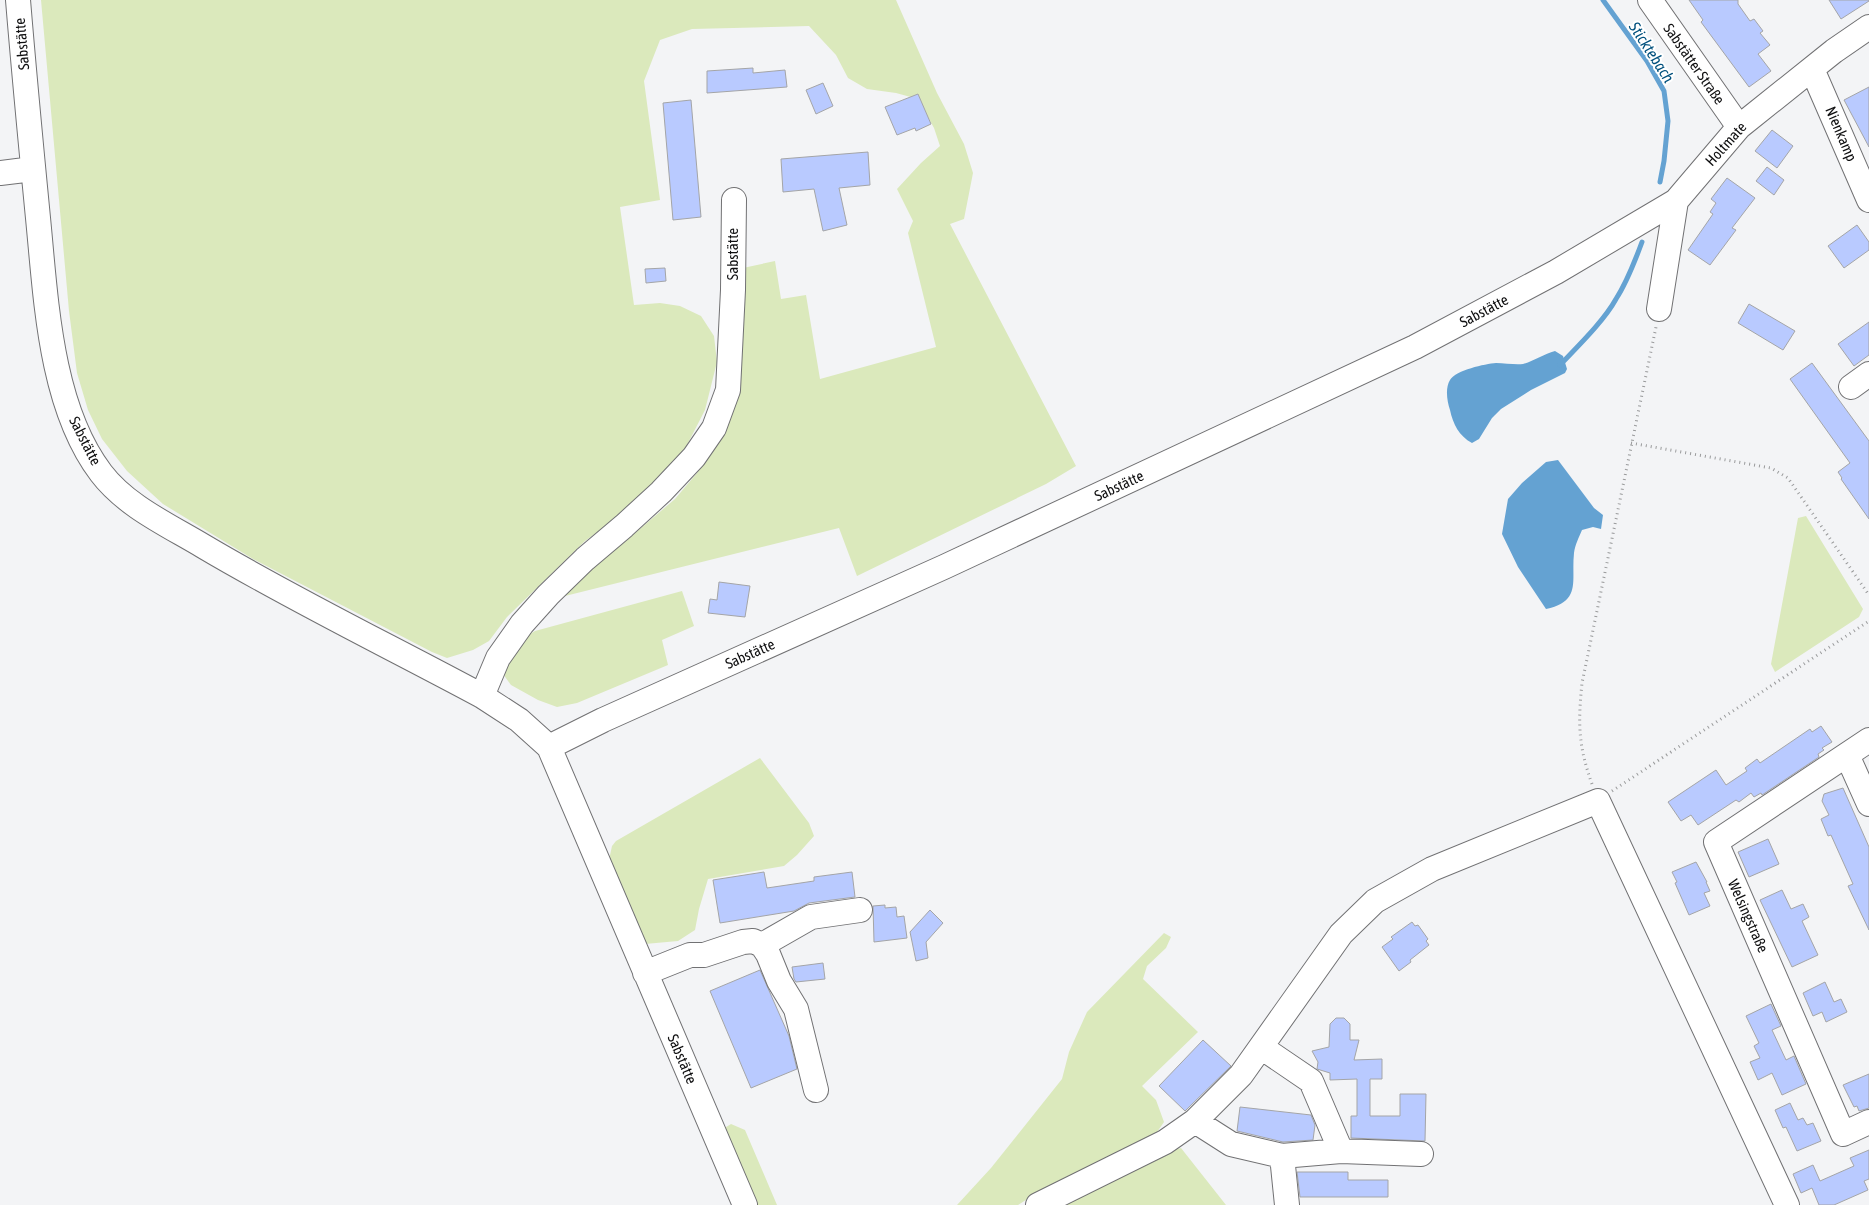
<svg xmlns="http://www.w3.org/2000/svg" width="1869" height="1205" font-family="'Asap Condensed',sans-serif">
  <rect width="100%" height="100%" fill="#f3f4f6"/>
  <path fill="#dbe9bc" d="M 41,0 L 896,0 L 937,93 L 964,144 L 973,173 L 964,219 L 950,224 L 1076,466 L 1046,484 L 857,576 L 839,528 L 561,597 L 586,571 L 621,545 L 675,499 L 697,473 L 726,429 L 738,367 L 743,268 L 775,261 L 781,299 L 806,295 L 820,379 L 936,347 L 908,233 L 913,221 L 897,189 L 921,163 L 940,146 L 934,128 L 918,99 L 896,93 L 867,89 L 848,78 L 836,55 L 809,26 L 692,29 L 660,40 L 644,81 L 660,200 L 620,207 L 634,305 L 660,303 L 680,306 L 701,316 L 714,336 L 717,362 L 705,410 L 686,447 L 653,486 L 628,510 L 585,541 L 507,617 L 489,641 L 473,650 L 447,658 L 432,652 L 253,559 L 163,504 L 127,471 L 102,439 L 88,410 L 77,373 L 69,311 Z
    M 1806,516 L 1863,609 L 1859,617 L 1775,672 L 1771,664 L 1798,518 Z
    M 682,591 L 694,626 L 662,640 L 668,665 L 577,703 L 557,707 L 538,700 L 511,685 L 503,674 L 520,640 L 535,631 Z
    M 760,758 L 809,823 L 814,836 L 797,855 L 784,866 L 708,879 L 699,909 L 695,930 L 678,941 L 645,944 L 609,860 L 612,846 L 616,841 Z
    M 1164,933 L 1171,937 L 1166,948 L 1147,966 L 1143,979 L 1198,1032 L 1142,1086 L 1156,1100 L 1164,1122 L 1155,1135 L 1037,1193 L 1018,1205 L 957,1205 L 991,1168 L 1062,1079 L 1069,1052 L 1087,1012 Z
    M 731,1124 L 745,1130 L 777,1205 L 757,1205 L 723,1129 Z
    M 1181,1148 L 1226,1205 L 1055,1205 L 1154,1155 Z"/>
  <path fill="#64a2d2" d="M 1555,351 L 1563,356 L 1567,369 L 1565,373 L 1531,390 L 1501,409 L 1492,418 L 1479,439 L 1472,443 C 1459,436 1453,424 1450,410 C 1447,401 1445,388 1450,380 C 1456,370 1485,364 1496,363 C 1505,363 1515,365 1523,364 C 1534,361 1544,354 1555,351 Z
    M 1558,460 L 1594,508 L 1603,515 L 1601,529 L 1593,527 L 1582,530 C 1579,537 1575,545 1574,553 C 1571,581 1582,601 1546,609 L 1518,567 L 1502,534 L 1508,499 L 1522,483 L 1546,462 Z"/>
  <g fill="none" stroke-linecap="round" stroke-linejoin="round">
    <path stroke="#64a2d2" stroke-width="5" d="M 1603,0 L 1647,61 L 1664,91 L 1668,121 L 1664,161 L 1660,182
      M 1560,365 C 1577,347 1604,321 1616,299 C 1627,282 1635,261 1642,242"/>
  </g>
  <path fill="#b9caff" stroke="#a4a5a7" d="M 1689,0 L 1738,0 L 1738,4 L 1750,21 L 1754,19 L 1763,31 L 1760,33 L 1770,45 L 1758,54 L 1771,71 L 1749,87 L 1701,22 L 1703,20 Z
    M 1829,0 L 1869,0 L 1869,1 L 1841,19 Z
    M 753,68 L 753,73 L 785,70 L 787,87 L 707,93 L 707,71 Z
    M 823,83 L 833,106 L 816,114 L 806,90 Z
    M 1869,87 L 1869,147 L 1844,100 Z
    M 918,94 L 931,124 L 916,131 L 915,128 L 897,135 L 885,107 Z
    M 691,100 L 701,217 L 673,220 L 663,103 Z
    M 1772,130 L 1793,146 L 1777,168 L 1755,151 Z
    M 868,152 L 870,185 L 839,188 L 847,225 L 823,231 L 814,189 L 783,192 L 781,159 Z
    M 1767,167 L 1784,180 L 1774,195 L 1756,181 Z
    M 1727,178 L 1755,198 L 1732,228 L 1736,230 L 1710,265 L 1688,250 L 1713,214 L 1710,212 L 1716,203 L 1711,199 Z
    M 1857,225 L 1869,242 L 1869,250 L 1844,268 L 1828,246 Z
    M 665,268 L 666,281 L 646,283 L 645,269 Z
    M 1749,304 L 1795,331 L 1783,350 L 1738,323 Z
    M 1869,322 L 1869,355 L 1854,366 L 1838,344 Z
    M 1812,363 L 1869,441 L 1869,519 L 1841,479 L 1842,478 L 1838,472 L 1850,463 L 1790,379 Z
    M 719,582 L 750,586 L 745,617 L 708,613 L 710,599 L 717,600 Z
    M 1821,726 L 1832,742 L 1822,748 L 1824,750 L 1818,754 L 1819,757 L 1762,795 L 1761,793 L 1754,797 L 1751,793 L 1739,802 L 1736,800 L 1698,825 L 1691,815 L 1681,821 L 1668,802 L 1716,770 L 1726,785 L 1747,771 L 1745,768 L 1757,759 L 1760,763 L 1810,729 L 1812,732 Z
    M 1843,788 L 1869,847 L 1869,930 L 1848,886 L 1853,884 L 1831,835 L 1828,836 L 1821,819 L 1829,815 L 1822,801 L 1824,794 Z
    M 1768,839 L 1779,864 L 1749,877 L 1738,852 Z
    M 1696,862 L 1707,882 L 1706,882 L 1710,891 L 1704,893 L 1710,906 L 1689,915 L 1675,883 L 1677,882 L 1672,872 Z
    M 764,872 L 767,888 L 814,881 L 814,877 L 852,872 L 855,897 L 809,903 L 794,911 L 720,923 L 713,880 Z
    M 1782,890 L 1791,909 L 1803,904 L 1809,917 L 1802,921 L 1818,955 L 1792,967 L 1760,900 Z
    M 885,905 L 885,908 L 896,907 L 897,917 L 904,916 L 907,938 L 874,942 L 873,906 Z
    M 930,910 L 943,923 L 926,942 L 928,958 L 916,961 L 910,932 Z
    M 1412,922 L 1415,926 L 1418,925 L 1428,939 L 1426,941 L 1429,945 L 1410,960 L 1411,962 L 1399,971 L 1382,947 L 1393,939 L 1391,937 Z
    M 823,963 L 825,979 L 796,982 L 794,979 L 792,967 Z
    M 760,970 L 789,1036 L 797,1069 L 751,1088 L 710,991 Z
    M 1825,982 L 1834,1002 L 1841,999 L 1847,1012 L 1826,1022 L 1822,1012 L 1813,1016 L 1803,993 Z
    M 1771,1004 L 1781,1026 L 1772,1030 L 1786,1060 L 1794,1056 L 1806,1084 L 1782,1095 L 1772,1073 L 1758,1080 L 1750,1062 L 1760,1058 L 1754,1046 L 1759,1043 L 1746,1016 Z
    M 1336,1018 L 1344,1018 L 1350,1024 L 1350,1040 L 1359,1040 L 1354,1060 L 1382,1059 L 1382,1079 L 1370,1079 L 1370,1116 L 1400,1116 L 1400,1094 L 1426,1094 L 1425,1141 L 1351,1138 L 1351,1116 L 1357,1116 L 1357,1079 L 1330,1080 L 1330,1073 L 1317,1069 L 1318,1062 L 1312,1051 L 1329,1047 L 1330,1024 Z
    M 1203,1040 L 1231,1066 L 1185,1111 L 1159,1086 Z
    M 1869,1074 L 1869,1108 L 1859,1111 L 1857,1106 L 1854,1107 L 1843,1085 Z
    M 1790,1103 L 1798,1120 L 1803,1118 L 1807,1125 L 1813,1123 L 1821,1141 L 1797,1151 L 1786,1127 L 1783,1128 L 1775,1110 Z
    M 1240,1107 L 1311,1115 L 1315,1125 L 1313,1140 L 1283,1142 L 1237,1131 Z
    M 1869,1150 L 1869,1179 L 1864,1181 L 1868,1190 L 1834,1205 L 1819,1205 L 1812,1188 L 1801,1193 L 1793,1174 L 1813,1165 L 1820,1181 L 1854,1166 L 1850,1158 Z
    M 1297,1172 L 1348,1172 L 1348,1180 L 1388,1180 L 1388,1197 L 1300,1197 Z"/>
  <g fill="none" stroke-linecap="round" stroke-linejoin="round">
    <defs>
      <path id="minor" d="M 18,0 C 24,73 31,146 38,218 C 46,299 50,406 101,473 C 126,506 168,525 203,546 C 294,600 389,646 482,696 L 519,720 L 549,747 L 745,1205
        M 1650,0 L 1739,127
        M 1812,69 L 1869,200
        M 0,173 L 33,169
        M 1659,309 L 1676,201 L 1739,127 L 1834,51 L 1869,27
        M 1851,387 L 1869,374
        M 482,696 L 498,658 L 522,624 L 548,595 L 585,559 L 624,526 L 661,492 L 694,457 L 714,428 L 728,390 L 733,290 L 734,200
        M 1869,740 L 1716,842 L 1843,1134 L 1869,1122
        M 549,747 L 603,720 L 944,567 L 1415,347 L 1556,272 L 1676,201
        M 1847,755 L 1869,804
        M 762,945 L 811,917 L 860,910
        M 645,973 L 690,955 L 704,955 L 743,942 L 753,941 L 762,945 L 768,954 L 779,981 L 796,1009 L 816,1090
        M 1261,1047 L 1311,1081 L 1341,1151 L 1421,1154
        M 1195,1121 L 1231,1144 L 1282,1156 L 1341,1151
        M 1282,1156 L 1287,1205
        M 1038,1205 L 1165,1142 L 1195,1121 L 1241,1075 L 1341,934 L 1375,901 L 1432,869 L 1598,801 L 1787,1205"/>
    </defs>
    <use href="#minor" stroke="#717173" stroke-width="26"/>
    <path stroke="#999a9b" stroke-width="3" stroke-dasharray="1 4" stroke-linecap="butt" d="M 1631,443 L 1771,468 L 1788,478 L 1869,595
      M 1592,784 C 1578,745 1578,723 1582,683 L 1656,327
      M 1612,791 L 1869,621"/>
    <use href="#minor" stroke="#fff" stroke-width="24"/>
  </g>
  <g text-anchor="middle" stroke-width="4" stroke-linejoin="round" paint-order="stroke">
    <g font-size="15" fill="#0f0f10" stroke="#fff">
      <text transform="translate(22 44) rotate(-95)" y="5">Sabstätte</text>
      <text transform="translate(1694 64) rotate(55)" y="5">Sabstätter Straße</text>
      <text transform="translate(1841 134) rotate(67)" y="5">Nienkamp</text>
      <text transform="translate(1726 144) rotate(-48)" y="5">Holtmate</text>
      <text transform="translate(733 254) rotate(-90)" y="5">Sabstätte</text>
      <text transform="translate(1484 311) rotate(-28)" y="5">Sabstätte</text>
      <text transform="translate(85 441) rotate(63)" y="5">Sabstätte</text>
      <text transform="translate(1119 486) rotate(-25)" y="5">Sabstätte</text>
      <text transform="translate(750 654) rotate(-24)" y="5">Sabstätte</text>
      <text transform="translate(1748 916) rotate(66)" y="5">Welsingstraße</text>
      <text transform="translate(682 1059) rotate(67)" y="5">Sabstätte</text>
    </g>
    <g font-size="16" font-style="italic" fill="#00507d" stroke="#fff">
      <text transform="translate(1652 52) rotate(57)" y="6">Sticktebach</text>
    </g>
  </g>
</svg>
